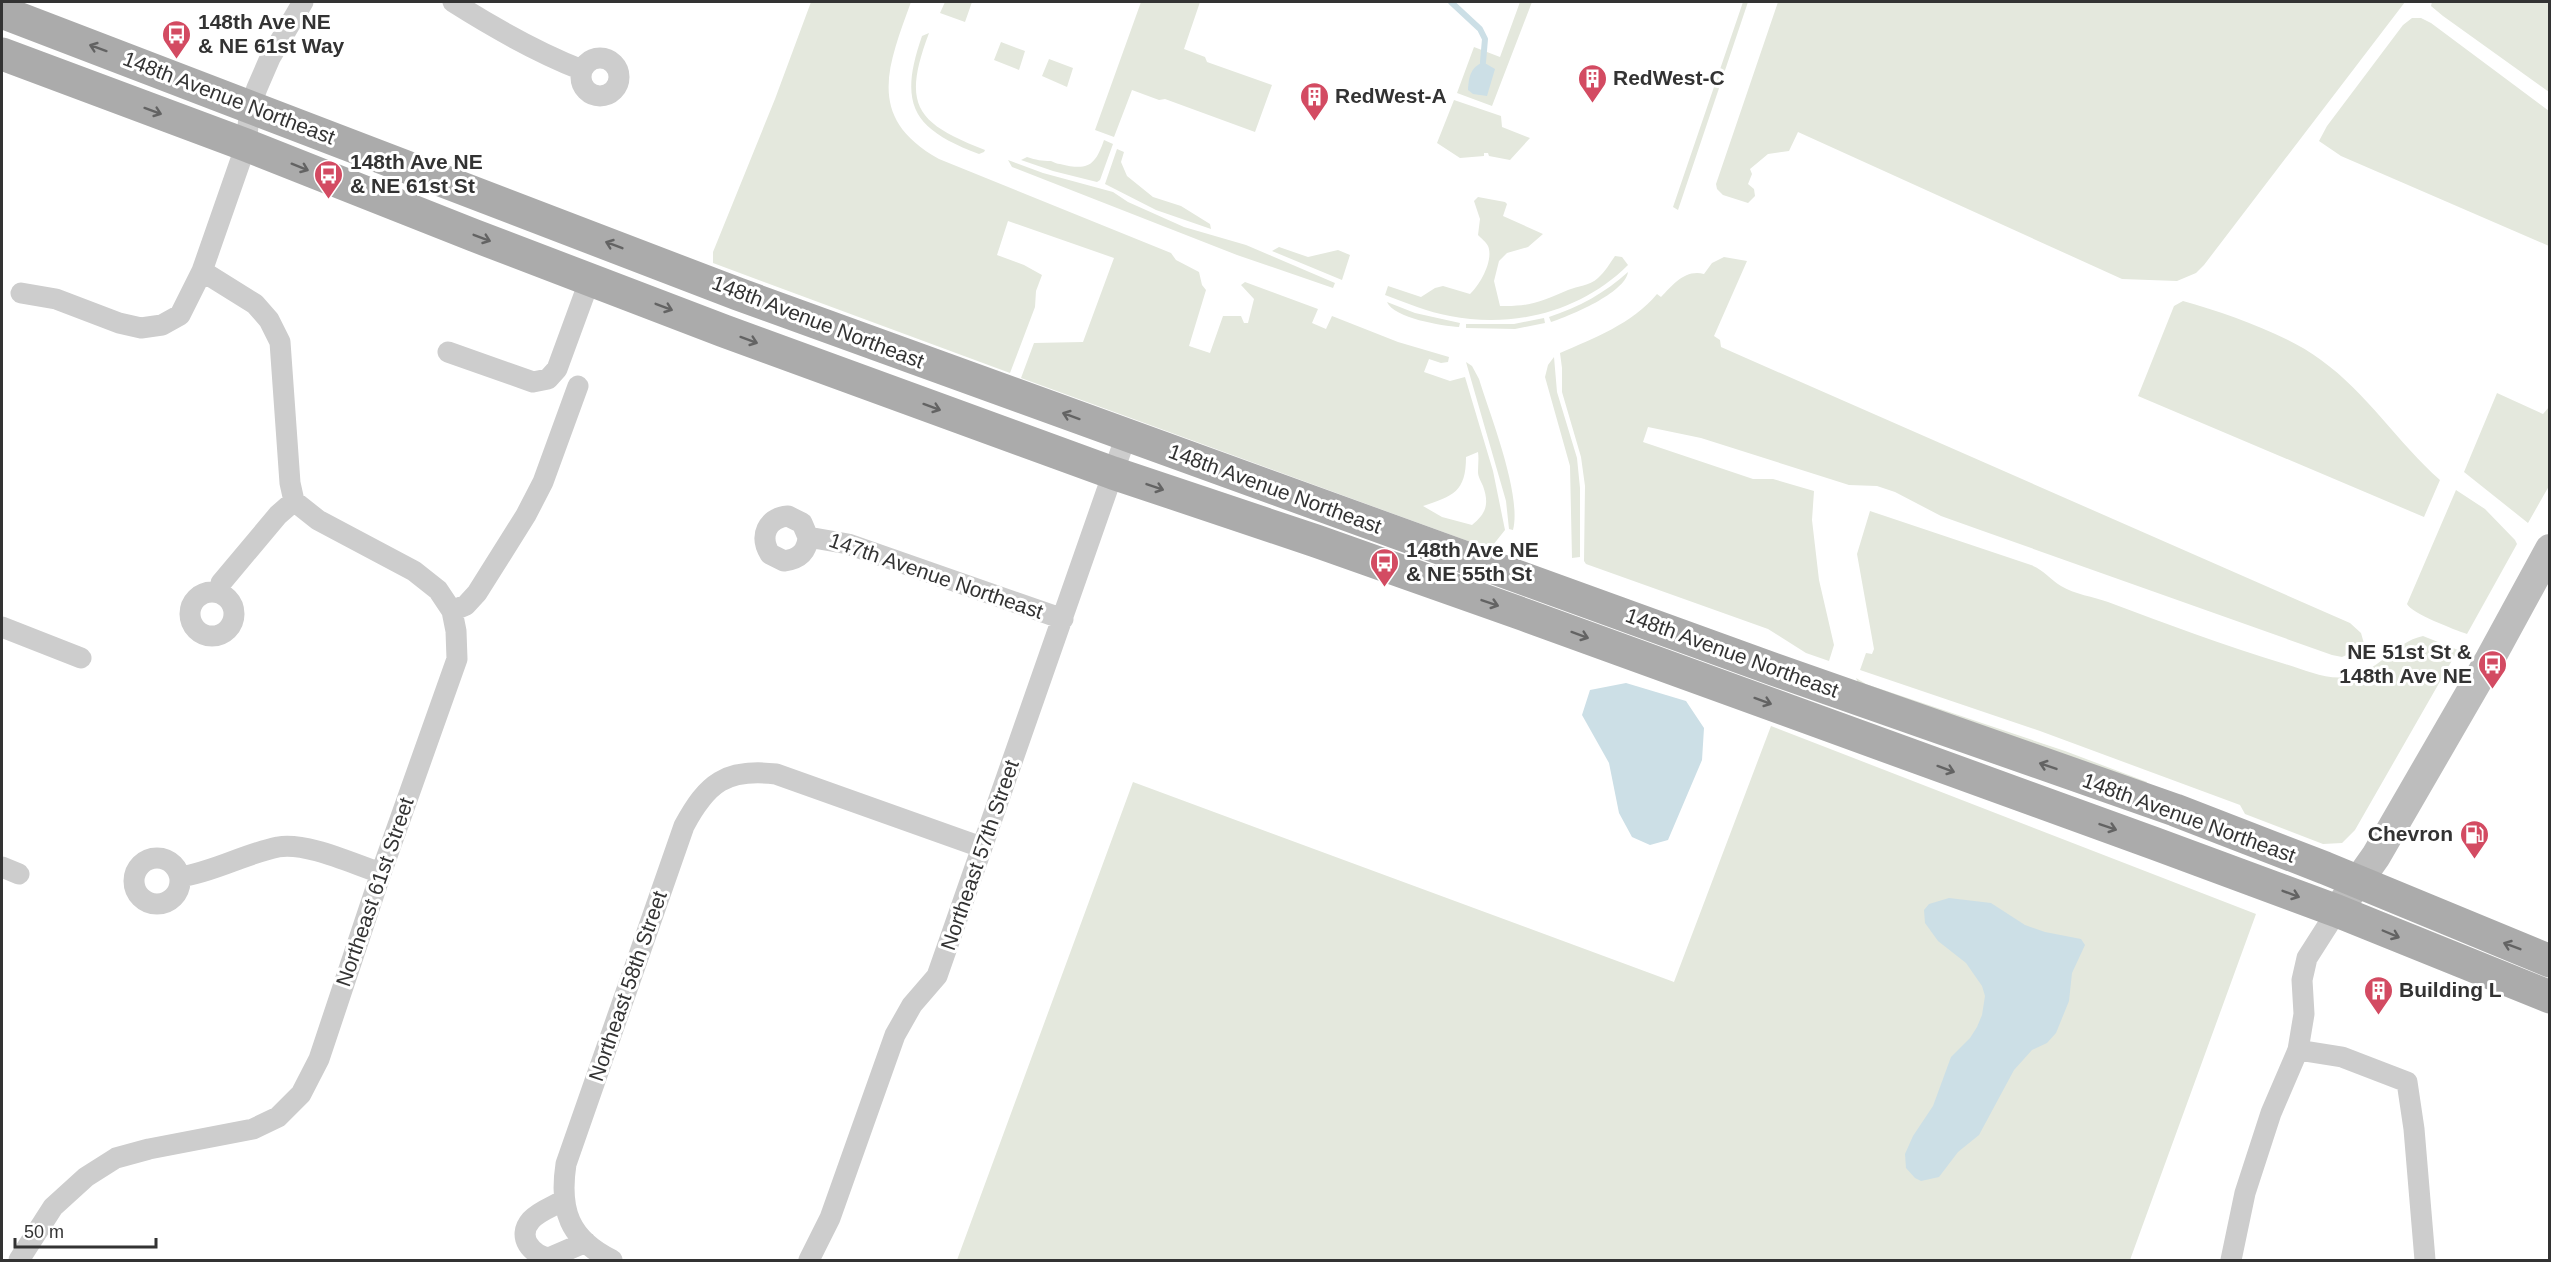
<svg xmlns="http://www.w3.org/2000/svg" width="2551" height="1262" font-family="Arial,sans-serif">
  <rect width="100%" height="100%" fill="#fff"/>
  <path fill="#e4e8dd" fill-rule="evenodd" d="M 811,2 L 911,2 C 888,66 865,118 939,159 L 1171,253 L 1176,260 L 1199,272 L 1202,285 L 1206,290 L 1189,346 L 1210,353 L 1223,316 L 1241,316 L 1244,323 L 1248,323 L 1254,299 L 1241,285 L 1245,282 L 1318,309 L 1312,323 L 1326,329 L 1332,316 L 1398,342 L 1449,357 L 1448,362 L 1441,363 L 1429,359 L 1424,372 L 1450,381 L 1465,377 L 1493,471 L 1505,530 L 1493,545 L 1479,545 L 1021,378 L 1034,343 L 1083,342 L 1114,258 L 1008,221 L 997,255 L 1024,265 L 1042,275 L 1036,291 L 1035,307 L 1010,373 L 713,263 L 713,252 L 775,99 ZM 1478,452 C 1479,459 1478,465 1478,472 C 1478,477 1481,481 1483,486 C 1489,503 1487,513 1472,525 L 1442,517 L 1423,506 C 1453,496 1466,492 1466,457 Z
    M 945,2 L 972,2 L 965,22 L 940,13 Z
    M 1141,2 L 1200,2 L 1184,49 L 1205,57 L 1207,62 L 1272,85 L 1255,132 L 1165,99 L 1159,100 L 1132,90 L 1114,137 L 1095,130 Z
    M 1520,2 L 1532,2 L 1492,106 L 1457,93 L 1474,47 L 1500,57 Z
    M 1743,2 L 1748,2 L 1678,210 L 1673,207 Z
    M 1778,2 L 2405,2 L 2204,265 L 2196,273 L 2177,281 L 2122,279 L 1798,132 L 1789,151 L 1768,154 L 1750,169 L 1752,174 L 1748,184 L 1754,189 L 1755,196 L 1748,203 L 1723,195 L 1717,189 L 1716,184 Z
    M 2432,2 L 2549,2 L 2549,92 L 2443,16 L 2431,6 Z
    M 2412,18 L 2421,18 L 2431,23 L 2549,111 L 2549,246 L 2341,156 L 2319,141 L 2327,126 L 2403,25 Z
    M 929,33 C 902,105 915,123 985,150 L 984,152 L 979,154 C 913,129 898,105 922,36 Z
    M 1001,42 L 1025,51 L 1019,70 L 994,60 Z
    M 1049,59 L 1073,68 L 1067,87 L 1042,76 Z
    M 1454,100 L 1501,116 L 1502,127 L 1530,138 L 1510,160 L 1489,156 L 1488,153 L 1484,153 L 1484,156 L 1460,158 L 1437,143 Z
    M 1104,140 L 1113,144 L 1100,180 L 1097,182 L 1053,171 L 1021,160 L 1027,157 C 1036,160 1042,161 1051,161 C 1054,162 1057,164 1060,164 C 1088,171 1095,166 1104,140 Z
    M 1117,149 L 1124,152 L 1121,162 L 1127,176 L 1153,197 L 1181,206 L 1210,224 L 1211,229 L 1156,210 L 1105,184 Z
    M 1008,160 L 1043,173 L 1113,192 L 1128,202 L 1184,227 L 1246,245 L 1335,283 L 1333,288 L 1237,255 L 1012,167 Z
    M 1478,197 L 1505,202 L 1507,204 L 1503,216 L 1543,234 L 1528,247 L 1507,253 L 1499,261 L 1494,281 L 1500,306 C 1530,307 1542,301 1568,290 C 1578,286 1589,286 1598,278 C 1605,272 1610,263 1615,256 L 1622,257 L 1628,265 C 1582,311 1514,329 1450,316 C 1428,312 1406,303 1385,295 L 1388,286 L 1421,297 L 1435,288 L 1443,286 L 1470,294 C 1480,285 1494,260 1488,246 C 1486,242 1481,238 1478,235 L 1480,219 L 1474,201 Z
    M 1279,247 L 1308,257 L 1338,250 L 1350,255 L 1342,280 L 1272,251 Z
    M 1724,257 L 1747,261 L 1714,336 L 1720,340 L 1721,347 L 2350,623 L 2361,633 L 2365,647 L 2342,657 L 2332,655 L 1983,531 L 1941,516 L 1895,492 L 1877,486 L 1849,485 L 1701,438 L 1648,427 L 1643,442 L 1753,479 L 1773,479 L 1814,491 L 1812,520 L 1819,580 L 1834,645 L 1829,661 L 1806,653 L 1768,629 L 1586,564 L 1584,561 L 1585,486 L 1581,457 L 1562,392 L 1562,368 L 1560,353 C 1594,338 1632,324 1657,294 L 1661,297 C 1673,285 1685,269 1704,274 L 1712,263 Z
    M 1628,272 C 1625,293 1570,316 1551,322 L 1549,317 C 1579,307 1605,293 1628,272 Z
    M 2183,301 C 2226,313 2286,334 2321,360 C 2367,393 2398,443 2440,480 L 2424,517 L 2138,396 L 2174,306 Z
    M 1387,302 L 1415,313 L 1460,323 L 1459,327 C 1442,326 1394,318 1387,302 Z
    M 1544,318 L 1545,323 L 1515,329 L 1466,328 L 1466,324 L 1514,324 Z
    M 1554,357 L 1557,392 L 1577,458 L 1580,488 L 1580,557 L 1572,558 L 1570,466 L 1545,377 L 1548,365 Z
    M 1466,362 L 1472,366 L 1479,379 C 1490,415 1522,495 1513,530 L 1509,529 L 1506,501 Z
    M 2497,393 L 2543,414 L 2549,407 L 2549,486 L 2528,523 L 2464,472 Z
    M 2456,490 L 2485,509 L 2515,540 L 2517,544 L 2467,634 C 2455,630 2411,613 2407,604 Z
    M 1870,511 L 2031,565 C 2044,570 2050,579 2061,586 C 2074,594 2094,597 2108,602 C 2167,624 2225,646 2285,664 C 2305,670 2326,680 2347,677 C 2377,674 2394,642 2423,636 L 2458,650 L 2355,830 L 2342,843 L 2323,844 L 2245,814 L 2240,805 L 2040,731 L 1860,670 L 1866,653 L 1872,654 L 1874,649 L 1857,554 Z
    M 1856,678 L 1866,684 L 2065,751 L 2147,782 L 2145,786 L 1858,683 Z
    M 1771,726 L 2256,914 L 2130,1260 L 957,1260 L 1133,782 L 1674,982 Z"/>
  <path fill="#ccdfe6" d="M 1483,62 L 1495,69 L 1487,96 L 1473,94 L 1468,90 C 1469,77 1470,68 1483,62 Z
    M 1626,683 L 1686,701 L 1704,728 L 1702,760 L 1668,840 L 1650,845 L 1632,837 L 1619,813 L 1609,763 L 1582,715 L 1590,690 Z
    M 1949,898 L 1991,903 L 2025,925 L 2045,932 L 2081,939 L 2085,945 L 2072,973 L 2069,1001 L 2056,1033 L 2047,1043 L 2032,1050 L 2014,1070 L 1979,1135 L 1958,1152 L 1939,1177 L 1921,1181 L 1915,1178 L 1906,1168 L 1905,1154 L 1913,1136 L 1933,1106 L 1951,1057 L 1970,1038 L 1977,1027 L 1982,1015 L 1985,996 L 1982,986 L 1966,963 L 1938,941 L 1925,923 L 1924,910 L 1929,904 Z"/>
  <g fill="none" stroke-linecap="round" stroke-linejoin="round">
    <path stroke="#ccdfe6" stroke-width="6" d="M 1451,2 L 1480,29 L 1485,39 L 1483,62"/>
    <path stroke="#cdcdcd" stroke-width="21" d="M 453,2 C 494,28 536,52 582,70
      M581 77a19 19 0 1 1 38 0a19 19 0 1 1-38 0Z
      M 21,293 L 56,299 L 119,323 L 141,328 L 162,325 L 180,315 L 202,271 L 246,145 L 250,107 L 257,88 L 270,58 L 303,2
      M 448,352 L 533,382 L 548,379 L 557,369 L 590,279
      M 808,537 C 807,552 799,559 784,561 L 770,554 C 759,536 767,518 788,516 L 802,523 L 808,537 L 848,544 L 1063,619
      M190 614a22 22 0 1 1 44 0a22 22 0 1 1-44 0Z
      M 220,593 L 221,583 L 278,515 L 294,501
      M 452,611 L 466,605 L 477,593 L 526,515 L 543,482 L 578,386
      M 2,627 L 81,658
      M134 881a23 23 0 1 1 46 0a23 23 0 1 1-46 0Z
      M 2,867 L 19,874
      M 180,877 C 214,872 244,854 278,847 C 307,842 353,864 381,873
      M 2298,1050 L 2342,1057 L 2407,1082 L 2414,1129 L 2425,1260
      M 564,1200 C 554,1206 539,1211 531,1220 C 516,1237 532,1255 549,1258 L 586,1242
      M 19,1260 L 53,1207 L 86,1177 L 116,1158 L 149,1149 L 253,1129 L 278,1117 L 301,1094 L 319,1059 L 381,873 L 457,659 L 456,631 L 452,611 L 438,590 L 414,571 L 318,520 L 294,501 L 290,483 L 280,342 L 269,320 L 255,304 L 202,271
      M 612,1260 C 569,1239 559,1210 566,1164 L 684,826 C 707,783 726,768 776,774 L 981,847
      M 809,1260 L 830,1218 L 895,1035 L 912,1005 L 937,976 L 1126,436
      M 2231,1260 L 2245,1193 L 2271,1113 L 2298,1050 L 2304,1014 L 2302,980 L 2307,958 L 2337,911"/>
    <path stroke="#bdbdbd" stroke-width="30" d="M 2337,911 L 2376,856 L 2490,659 L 2550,549"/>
    <path stroke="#ababab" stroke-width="33" d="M 2,12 L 738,294 L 1773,669 L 2175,810 L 2325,868 L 2550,961
      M 2,54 L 246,145 L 473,235 L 724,331 L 1113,473 L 1316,541 L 1525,615 L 2156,844 L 2337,911 L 2550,997"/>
  </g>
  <defs><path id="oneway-shaft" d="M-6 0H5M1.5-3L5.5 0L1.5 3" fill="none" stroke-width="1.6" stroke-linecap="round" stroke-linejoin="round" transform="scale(1.5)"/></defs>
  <g stroke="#636363">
    <use href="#oneway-shaft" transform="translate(98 48) rotate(-160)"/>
    <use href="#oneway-shaft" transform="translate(153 111) rotate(20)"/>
    <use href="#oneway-shaft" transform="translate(300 167) rotate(22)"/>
    <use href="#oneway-shaft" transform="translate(482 238) rotate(21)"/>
    <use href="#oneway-shaft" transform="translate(614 245) rotate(-159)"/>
    <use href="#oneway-shaft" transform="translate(664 307) rotate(21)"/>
    <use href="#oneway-shaft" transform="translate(749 340) rotate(20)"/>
    <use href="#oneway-shaft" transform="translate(932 407) rotate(20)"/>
    <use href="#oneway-shaft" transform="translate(1071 416) rotate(-160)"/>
    <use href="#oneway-shaft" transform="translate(1155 487) rotate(19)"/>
    <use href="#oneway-shaft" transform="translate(1490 603) rotate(19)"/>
    <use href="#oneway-shaft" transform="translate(1580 635) rotate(20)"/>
    <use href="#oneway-shaft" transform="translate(1763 701) rotate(20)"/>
    <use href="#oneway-shaft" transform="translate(2048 766) rotate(-161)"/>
    <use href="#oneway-shaft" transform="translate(1946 769) rotate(20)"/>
    <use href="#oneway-shaft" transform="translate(2108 827) rotate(19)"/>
    <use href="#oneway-shaft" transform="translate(2291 894) rotate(21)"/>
    <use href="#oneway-shaft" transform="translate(2391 934) rotate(23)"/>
    <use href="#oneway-shaft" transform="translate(2512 946) rotate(-159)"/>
  </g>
  <defs>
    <symbol id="bus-pin" viewBox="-11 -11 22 30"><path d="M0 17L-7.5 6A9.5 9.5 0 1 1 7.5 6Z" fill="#d34b62" stroke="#fff"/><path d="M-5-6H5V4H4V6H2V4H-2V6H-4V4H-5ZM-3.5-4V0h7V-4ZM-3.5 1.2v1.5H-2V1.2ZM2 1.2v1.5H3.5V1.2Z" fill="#fff"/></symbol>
    <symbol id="building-pin" viewBox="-11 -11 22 30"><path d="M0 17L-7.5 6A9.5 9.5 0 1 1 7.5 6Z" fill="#d34b62" stroke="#fff"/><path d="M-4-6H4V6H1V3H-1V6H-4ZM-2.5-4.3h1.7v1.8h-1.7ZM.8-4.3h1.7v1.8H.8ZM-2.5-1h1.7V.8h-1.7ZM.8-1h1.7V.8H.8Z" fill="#fff"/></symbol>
    <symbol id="fuel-pin" viewBox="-11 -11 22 30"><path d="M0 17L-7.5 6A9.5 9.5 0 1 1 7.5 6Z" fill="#d34b62" stroke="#fff"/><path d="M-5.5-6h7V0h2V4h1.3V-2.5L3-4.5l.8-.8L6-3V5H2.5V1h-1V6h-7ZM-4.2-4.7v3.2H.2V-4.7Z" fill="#fff"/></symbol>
  </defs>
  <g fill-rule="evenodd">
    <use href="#bus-pin" x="160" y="18" width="33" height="45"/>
    <use href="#building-pin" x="1576" y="62" width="33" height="45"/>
    <use href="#building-pin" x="1298" y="80" width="33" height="45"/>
    <use href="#bus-pin" x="312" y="158" width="33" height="45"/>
    <use href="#bus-pin" x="1368" y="546" width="33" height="45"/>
    <use href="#bus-pin" x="2476" y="648" width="33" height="45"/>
    <use href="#fuel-pin" x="2458" y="818" width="33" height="45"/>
    <use href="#building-pin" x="2362" y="974" width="33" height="45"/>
  </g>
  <g text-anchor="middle" stroke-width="6" stroke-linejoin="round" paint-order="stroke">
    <g font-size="21" font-weight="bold" fill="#333" stroke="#fff" text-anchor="start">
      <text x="198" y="29">148th Ave NE<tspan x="198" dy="24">&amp; NE 61st Way</tspan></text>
      <text x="1613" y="85">RedWest-C</text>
      <text x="1335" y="103">RedWest-A</text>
      <text x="350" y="169">148th Ave NE<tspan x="350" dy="24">&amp; NE 61st St</tspan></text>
      <text x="1406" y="557">148th Ave NE<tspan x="1406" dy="24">&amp; NE 55th St</tspan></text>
      <text x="2472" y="659" text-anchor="end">NE 51st St &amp;<tspan x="2472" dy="24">148th Ave NE</tspan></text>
      <text x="2453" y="841" text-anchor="end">Chevron</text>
      <text x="2399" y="997">Building L</text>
    </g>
    <g font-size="21" fill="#333" stroke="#fff">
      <text transform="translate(229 98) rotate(21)" y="7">148th Avenue Northeast</text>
      <text transform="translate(818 322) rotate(21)" y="7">148th Avenue Northeast</text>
      <text transform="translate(1275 489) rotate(20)" y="7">148th Avenue Northeast</text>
      <text transform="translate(936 576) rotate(19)" y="7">147th Avenue Northeast</text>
      <text transform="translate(1732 653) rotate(20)" y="7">148th Avenue Northeast</text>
      <text transform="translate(2189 818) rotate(20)" y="7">148th Avenue Northeast</text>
      <text transform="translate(980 855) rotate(-71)" y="7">Northeast 57th Street</text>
      <text transform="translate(375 892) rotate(-71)" y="7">Northeast 61st Street</text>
      <text transform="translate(628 986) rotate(-71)" y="7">Northeast 58th Street</text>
    </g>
  </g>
  <rect width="2551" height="1262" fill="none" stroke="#333333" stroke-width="6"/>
  <path d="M15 1238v9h141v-9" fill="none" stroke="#333333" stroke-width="3"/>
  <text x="24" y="1238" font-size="18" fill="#333333" stroke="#ffffff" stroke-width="4.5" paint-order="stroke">50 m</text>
</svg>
